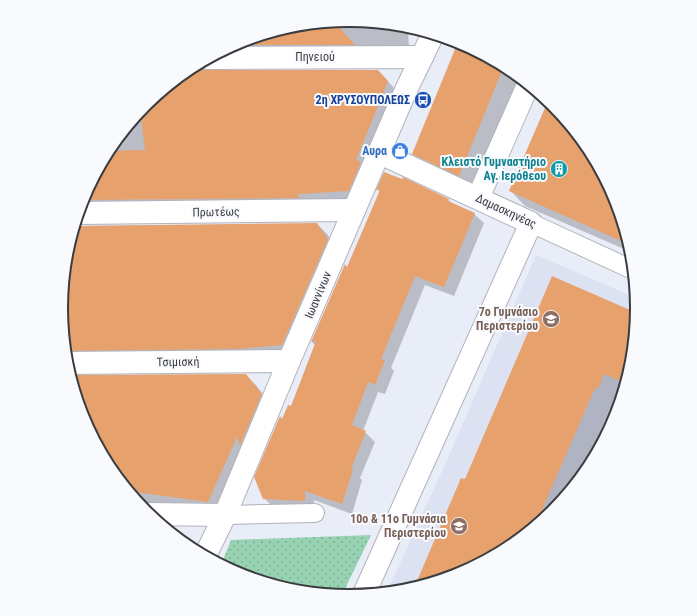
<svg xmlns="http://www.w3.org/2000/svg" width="697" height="616" font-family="'Roboto Condensed',sans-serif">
  <defs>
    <pattern id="park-dots" width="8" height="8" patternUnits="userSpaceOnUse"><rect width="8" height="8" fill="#97d3b2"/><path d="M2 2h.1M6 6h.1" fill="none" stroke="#7cac92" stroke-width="1.8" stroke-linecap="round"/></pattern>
  </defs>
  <rect width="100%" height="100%" fill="#e9edf7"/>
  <path fill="#dde2f3" d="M 536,255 L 636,298 L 636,308 L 631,364 L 614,418 L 588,468 L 552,512 L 508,548 L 459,574 L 404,591 L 387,592 L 448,458 Z"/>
  <path fill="url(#park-dots)" d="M 371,535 L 342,595 L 292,590 L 238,574 L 221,565 L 231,540 Z"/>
  <path fill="#0003" d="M 349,20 L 408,27 L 409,49 L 207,62 L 205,68 L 206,71 L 378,71 L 398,92 L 359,201 L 77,218 L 75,224 L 76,226 L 78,226 L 317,224 L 327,234 L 338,250 L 293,355 L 66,364 L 61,308 L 66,252 L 83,198 L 109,148 L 145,104 L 189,68 L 239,42 L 293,25 Z
    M 459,42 L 509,69 L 526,83 L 474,190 L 429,169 L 413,154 Z
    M 549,101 L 552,105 L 588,148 L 615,198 L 631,252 L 525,206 L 510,190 Z
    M 385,173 L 448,200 L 453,204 L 474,214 L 484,223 L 454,296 L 425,285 L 391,368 L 394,371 L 385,394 L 378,392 L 363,431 L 365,432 L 375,442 L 360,478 L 362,480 L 352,514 L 314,500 L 315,510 L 274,508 L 264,498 L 283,421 L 291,407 L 316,346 L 312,342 L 348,268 L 380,192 L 378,190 Z
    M 636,316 L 631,364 L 618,408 L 612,405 L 580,477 L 552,512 L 508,548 L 458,574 L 415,587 L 465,481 Z
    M 245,375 L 256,385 L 271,405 L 218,512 L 154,503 L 159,512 L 145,511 L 109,468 Z"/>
  <path fill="#e7a16c" d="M 334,21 L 355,45 L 232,45 L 238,42 L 293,25 Z
    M 458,42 L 504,66 L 459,176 L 412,154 Z
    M 197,64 L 201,69 L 208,70 L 378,70 L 388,81 L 356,160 L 361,162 L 349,191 L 297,194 L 300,198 L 82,200 L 107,151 L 145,150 L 140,110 L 145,104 L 189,68 Z
    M 548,101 L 552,105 L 588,148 L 615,198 L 628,244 L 509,191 Z
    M 384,172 L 402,179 L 403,177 L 449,199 L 448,201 L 475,213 L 444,287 L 415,276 L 381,359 L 385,360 L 375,385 L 368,382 L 352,425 L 366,431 L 351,469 L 353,470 L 342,504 L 305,491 L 305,501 L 263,499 L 254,477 L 280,416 L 282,419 L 288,405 L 291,406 L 316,341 L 311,342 L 345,264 L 347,267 L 380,190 L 376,190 Z
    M 317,223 L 328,239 L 282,345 L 238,349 L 65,351 L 60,308 L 66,252 L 74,225 L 78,226 Z
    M 552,276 L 630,310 L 636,316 L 631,364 L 625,383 L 604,374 L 598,389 L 595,388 L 535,526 L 508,548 L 458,574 L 414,588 L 461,478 L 465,479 Z
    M 246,374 L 262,394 L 240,445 L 237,437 L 208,502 L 128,491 L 109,468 L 82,418 L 69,375 Z"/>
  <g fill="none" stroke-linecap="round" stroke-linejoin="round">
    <defs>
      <path id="lane" d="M 531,223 L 633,270
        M 225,515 L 315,513"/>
      <path id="street" d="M 208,58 L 422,57
        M 478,198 L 528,85
        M 78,213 L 354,210
        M 66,363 L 289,361
        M 148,514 L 225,515
        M 364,594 L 531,223 L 380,153"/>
      <path id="secondary" d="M 205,556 L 225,515 L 289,361 L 406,90 L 433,34"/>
    </defs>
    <use href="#lane" stroke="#b0b3bd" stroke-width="20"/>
    <use href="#street" stroke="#b0b3bd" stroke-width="24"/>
    <use href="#secondary" stroke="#b0b3bd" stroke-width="24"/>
    <use href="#lane" stroke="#fff" stroke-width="18"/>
    <use href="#street" stroke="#fff" stroke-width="22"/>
    <use href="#secondary" stroke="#fff" stroke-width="22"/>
  </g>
  <defs>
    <symbol id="bus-disc" viewBox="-11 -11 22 22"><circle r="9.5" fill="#1a4fb4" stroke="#f9fafe"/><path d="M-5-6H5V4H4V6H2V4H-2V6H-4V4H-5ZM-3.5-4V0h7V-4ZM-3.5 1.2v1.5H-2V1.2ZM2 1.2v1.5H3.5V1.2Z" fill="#fff"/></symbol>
    <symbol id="shop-disc" viewBox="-11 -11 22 22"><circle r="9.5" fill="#3f7fe0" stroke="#f9fafe"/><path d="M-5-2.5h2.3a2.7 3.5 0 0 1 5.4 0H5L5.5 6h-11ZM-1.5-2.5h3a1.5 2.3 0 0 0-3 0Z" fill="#fff"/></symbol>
    <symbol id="building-disc" viewBox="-11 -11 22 22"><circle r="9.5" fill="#0f9aa8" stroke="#f9fafe"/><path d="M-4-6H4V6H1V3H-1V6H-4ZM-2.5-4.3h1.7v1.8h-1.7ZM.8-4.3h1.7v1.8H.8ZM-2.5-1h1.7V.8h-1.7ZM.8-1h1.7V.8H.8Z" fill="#fff"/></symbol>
    <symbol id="school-disc" viewBox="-11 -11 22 22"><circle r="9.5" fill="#8d6e63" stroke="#f9fafe"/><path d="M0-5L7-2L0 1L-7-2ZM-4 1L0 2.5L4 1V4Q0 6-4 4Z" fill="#fff"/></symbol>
  </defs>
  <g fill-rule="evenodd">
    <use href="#bus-disc" x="413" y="90" width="20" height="20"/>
    <use href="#shop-disc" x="390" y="141" width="20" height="20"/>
    <use href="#building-disc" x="549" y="159" width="20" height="20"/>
    <use href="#school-disc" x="541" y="309" width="20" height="20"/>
    <use href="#school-disc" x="449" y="516" width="20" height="20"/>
  </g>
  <g text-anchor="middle" stroke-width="4" stroke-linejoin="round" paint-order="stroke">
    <g font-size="12" fill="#3a3c40" stroke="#f9fafe">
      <text x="315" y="61">Πηνειού</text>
      <text transform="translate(506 211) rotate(25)" y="4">Δαμασκηνέας</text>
      <text transform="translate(216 212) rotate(-1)" y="4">Πρωτέως</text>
      <text transform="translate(318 295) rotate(-67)" y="4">Ιωαννίνων</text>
      <text transform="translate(178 362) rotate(-1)" y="4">Τσιμισκή</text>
    </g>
    <g font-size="12" font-weight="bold" fill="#164399" stroke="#f9fafe" text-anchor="end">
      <text x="410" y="104">2η ΧΡΥΣΟΥΠΟΛΕΩΣ</text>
    </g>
    <g font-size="12" font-weight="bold" fill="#366cbe" stroke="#f9fafe" text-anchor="end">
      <text x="387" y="155">Αυρα</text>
    </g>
    <g font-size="12" font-weight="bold" fill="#0d838f" stroke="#f9fafe" text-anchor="end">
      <text x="546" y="166">Κλειστό Γυμναστήριο<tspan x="546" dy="14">Αγ. Ιερόθεου</tspan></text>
    </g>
    <g font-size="12" font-weight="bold" fill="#785e54" stroke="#f9fafe" text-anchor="end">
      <text x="538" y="316">7ο Γυμνάσιο<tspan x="538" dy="14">Περιστερίου</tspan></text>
      <text x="446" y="523">10ο &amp; 11ο Γυμνάσια<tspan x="446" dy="14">Περιστερίου</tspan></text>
    </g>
  </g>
  <path d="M0 0H697V616H0ZM68 308a281 281 0 1 1 562 0a281 281 0 1 1-562 0Z" fill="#f9fafe" fill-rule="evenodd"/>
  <path fill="none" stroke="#3a3c40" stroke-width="2" d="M68 308a281 281 0 1 1 562 0a281 281 0 1 1-562 0Z"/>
</svg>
